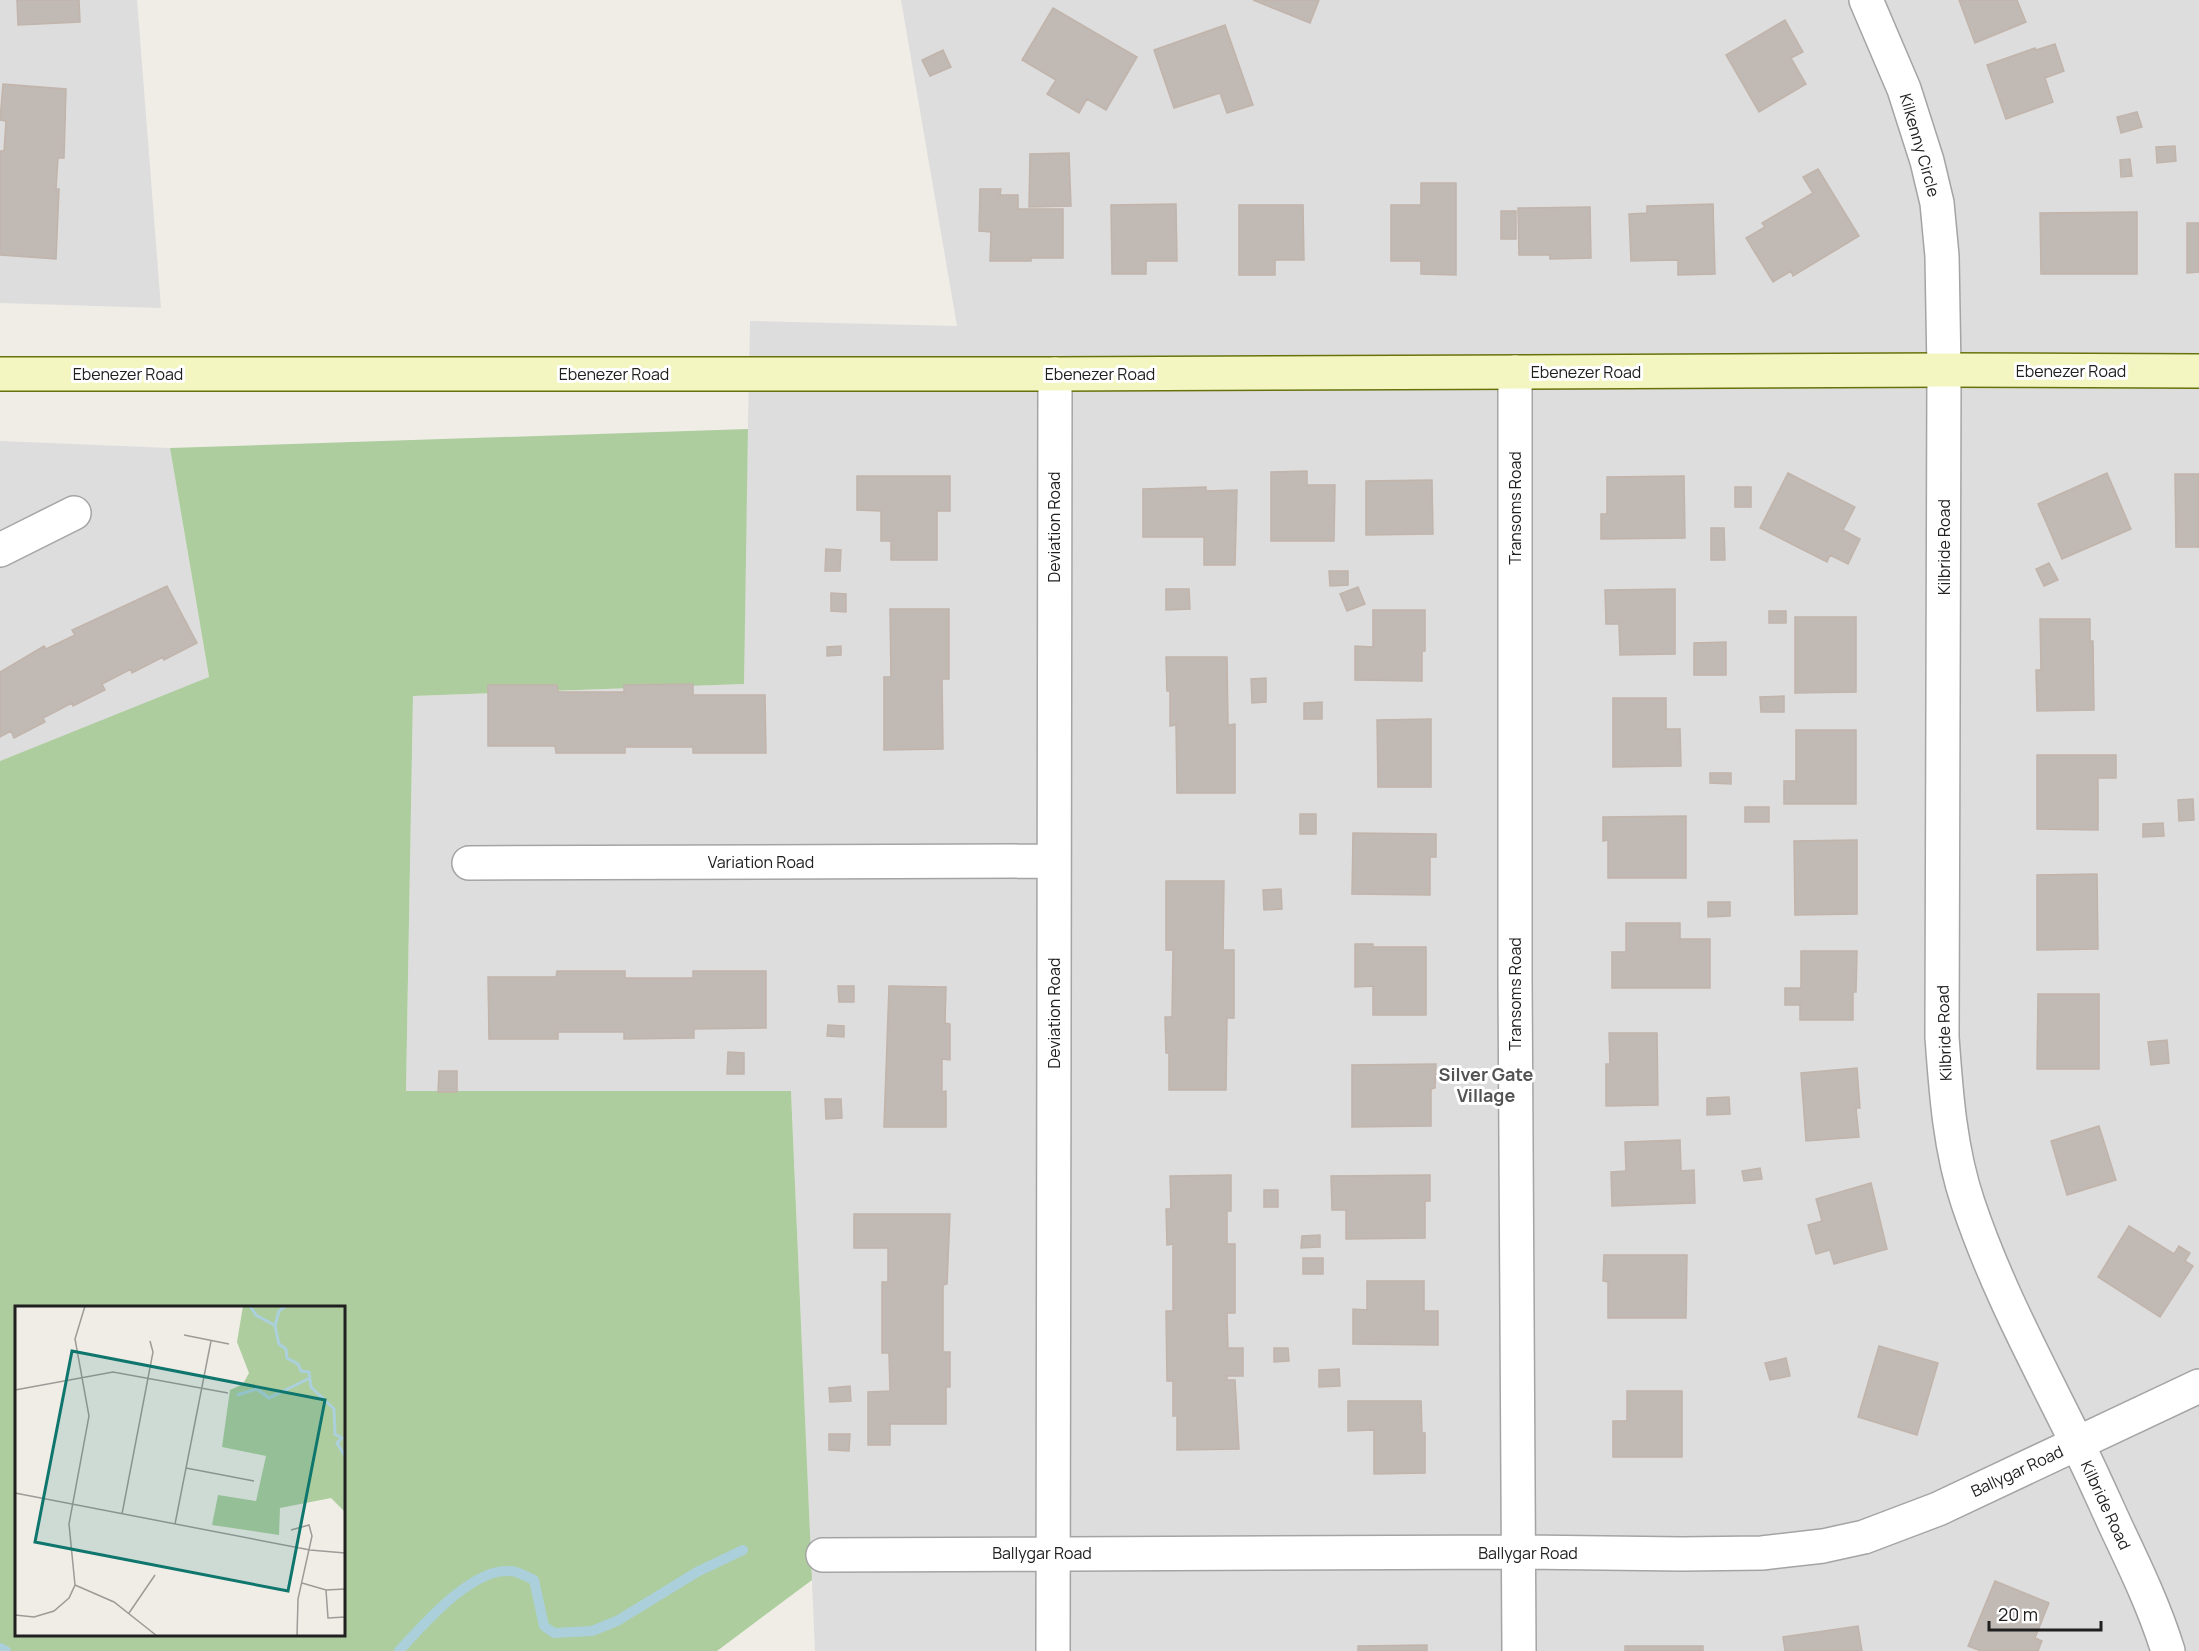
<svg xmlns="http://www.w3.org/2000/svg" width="2199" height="1651" font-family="Manrope,sans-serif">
  <rect width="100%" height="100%" fill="#f0ede7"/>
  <path fill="#dedddd" d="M 0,0 L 137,0 L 161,308 L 0,303 Z
    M 901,0 L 2199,0 L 2199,1651 L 815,1651 L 791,1091 L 406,1092 L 413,696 L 743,684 L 750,321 L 957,326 Z
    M 0,441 L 170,448 L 209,678 L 0,761 Z"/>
  <path fill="#adcd9f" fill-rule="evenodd" d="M 748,429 L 744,684 L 413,696 L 406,1091 L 791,1091 L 812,1580 L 717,1651 L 0,1651 L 0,761 L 209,677 L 170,448 ZM 16,1308 L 344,1308 L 344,1634 L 16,1634 Z"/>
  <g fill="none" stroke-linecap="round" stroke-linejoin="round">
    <path stroke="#abd0db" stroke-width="10" d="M 0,1648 L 6,1651
      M 399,1651 C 423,1625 476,1562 516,1572 C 522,1574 528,1577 534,1580 L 544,1626 L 554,1633 L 592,1631 L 617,1621 L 697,1572 L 743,1550"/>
  </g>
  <path fill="#c1b9b4" stroke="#c1b4ab" stroke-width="1.5" d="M 17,0 L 79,0 L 80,22 L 18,25 Z
    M 1253,0 L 1319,0 L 1310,23 Z
    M 1959,0 L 2017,0 L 2026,22 L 1975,43 Z
    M 1053,8 L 1137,57 L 1106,110 L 1087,99 L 1079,113 L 1047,94 L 1056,80 L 1022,60 Z
    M 1785,20 L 1803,52 L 1791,58 L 1806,84 L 1759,112 L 1726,55 Z
    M 1225,25 L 1253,105 L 1227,113 L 1220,93 L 1174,108 L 1154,50 Z
    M 2055,44 L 2064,71 L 2045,78 L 2053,102 L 2006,119 L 1987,65 L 2035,48 L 2036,50 Z
    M 943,50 L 951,67 L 930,76 L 922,60 Z
    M 3,84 L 66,89 L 64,158 L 58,158 L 56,189 L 59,189 L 56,259 L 0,255 L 0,151 L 4,151 L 6,121 L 0,120 Z
    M 2137,112 L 2142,127 L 2121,133 L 2117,117 Z
    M 2175,146 L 2176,161 L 2157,163 L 2156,147 Z
    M 1069,153 L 1071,206 L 1029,207 L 1030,154 Z
    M 2130,159 L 2132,176 L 2121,177 L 2120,160 Z
    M 1818,169 L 1859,236 L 1793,276 L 1791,271 L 1773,282 L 1746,238 L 1765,227 L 1762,223 L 1813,193 L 1803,177 Z
    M 1421,183 L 1456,183 L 1456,275 L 1421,274 L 1421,261 L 1391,261 L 1391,205 L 1421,205 Z
    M 980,189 L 1001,189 L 1000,195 L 1018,195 L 1018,209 L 1063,209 L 1063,258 L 1031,258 L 1031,261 L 990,261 L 991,232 L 979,231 Z
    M 1176,204 L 1177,261 L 1146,261 L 1146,274 L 1112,274 L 1111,205 Z
    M 1713,204 L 1715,274 L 1678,275 L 1678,260 L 1631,261 L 1629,214 L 1647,213 L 1647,206 Z
    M 1239,205 L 1303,205 L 1304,260 L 1275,260 L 1275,275 L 1239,275 Z
    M 1590,207 L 1591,258 L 1550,259 L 1550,255 L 1519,255 L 1518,208 Z
    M 1501,211 L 1516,211 L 1516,239 L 1501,239 Z
    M 2137,212 L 2137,274 L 2041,274 L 2040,213 Z
    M 2187,223 L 2199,223 L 2199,272 L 2187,273 Z
    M 1307,471 L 1307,485 L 1335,485 L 1334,541 L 1271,541 L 1271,472 Z
    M 1788,473 L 1855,507 L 1843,530 L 1860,539 L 1848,564 L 1830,555 L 1827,562 L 1760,528 Z
    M 2107,473 L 2131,529 L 2062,559 L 2038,504 Z
    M 2175,474 L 2199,474 L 2199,547 L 2176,547 Z
    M 857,476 L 950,476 L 950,511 L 937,511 L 937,560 L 891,560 L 891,541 L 881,541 L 881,511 L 857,510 Z
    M 1684,476 L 1685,538 L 1601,539 L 1601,514 L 1607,514 L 1607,477 Z
    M 1432,480 L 1433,534 L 1366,535 L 1366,481 Z
    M 1206,487 L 1206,491 L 1237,490 L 1235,565 L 1204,565 L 1204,537 L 1143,537 L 1143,489 Z
    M 1735,487 L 1751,487 L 1751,507 L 1735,507 Z
    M 1711,528 L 1724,528 L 1725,560 L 1711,560 Z
    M 826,549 L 841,550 L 840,571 L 825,571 Z
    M 2049,563 L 2058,580 L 2044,586 L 2036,569 Z
    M 1329,571 L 1348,571 L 1348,585 L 1330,586 Z
    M 167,586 L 197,643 L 164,660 L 163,657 L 132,673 L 131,669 L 102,684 L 105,690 L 73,706 L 72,703 L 43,718 L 45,722 L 14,738 L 11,731 L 0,737 L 0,672 L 44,646 L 46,649 L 75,635 L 72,630 Z
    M 1358,587 L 1365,604 L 1347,611 L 1340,594 Z
    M 1166,589 L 1189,589 L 1190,609 L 1166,610 Z
    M 1675,589 L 1675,654 L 1620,655 L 1619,624 L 1606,624 L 1605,590 Z
    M 831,593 L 846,594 L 846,612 L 831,611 Z
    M 890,609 L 949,609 L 949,679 L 942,679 L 943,749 L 884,750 L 884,677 L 891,677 Z
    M 1373,610 L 1425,610 L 1425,651 L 1422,651 L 1422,681 L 1355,680 L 1355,646 L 1373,647 Z
    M 1769,611 L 1786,611 L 1786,623 L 1769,623 Z
    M 1795,617 L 1856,617 L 1856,692 L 1795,693 Z
    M 2040,619 L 2090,619 L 2090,641 L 2093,641 L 2094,710 L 2037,711 L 2036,670 L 2041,670 Z
    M 1726,642 L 1726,675 L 1694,675 L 1694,643 Z
    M 841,646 L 841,655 L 827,656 L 827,647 Z
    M 1166,657 L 1227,657 L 1228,725 L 1235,724 L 1235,793 L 1177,793 L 1176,725 L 1170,726 L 1170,691 L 1167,691 Z
    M 1266,678 L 1266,702 L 1252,703 L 1251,679 Z
    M 693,684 L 693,695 L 765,695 L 766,753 L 693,753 L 693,747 L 625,747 L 625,753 L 556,753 L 555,746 L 488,746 L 488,685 L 557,685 L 558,692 L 624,692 L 624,685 Z
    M 1784,696 L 1784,712 L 1761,712 L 1760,697 Z
    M 1613,698 L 1666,698 L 1666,729 L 1680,729 L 1681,766 L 1613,767 Z
    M 1322,702 L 1322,719 L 1304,719 L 1304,703 Z
    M 1431,719 L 1431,787 L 1378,787 L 1377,720 Z
    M 1796,730 L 1856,730 L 1856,804 L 1784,804 L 1784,781 L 1796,781 Z
    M 2037,755 L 2116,755 L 2116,778 L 2098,778 L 2098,830 L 2037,829 Z
    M 1710,773 L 1731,773 L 1731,784 L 1710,783 Z
    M 2193,799 L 2194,820 L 2179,821 L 2178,800 Z
    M 1745,807 L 1769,807 L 1769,822 L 1745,822 Z
    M 1300,814 L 1316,814 L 1316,834 L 1300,834 Z
    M 1686,816 L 1686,878 L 1608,878 L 1608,840 L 1603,841 L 1603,817 Z
    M 2163,823 L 2164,836 L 2143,837 L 2143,824 Z
    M 1353,833 L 1436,834 L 1436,857 L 1430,857 L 1430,895 L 1352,894 Z
    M 1857,840 L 1857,914 L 1795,915 L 1794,841 Z
    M 2097,874 L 2098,949 L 2037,950 L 2037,875 Z
    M 1166,881 L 1224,881 L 1223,950 L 1234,950 L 1234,1018 L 1227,1018 L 1226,1090 L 1169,1090 L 1169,1053 L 1166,1053 L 1165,1017 L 1172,1017 L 1173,950 L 1166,950 Z
    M 1281,889 L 1282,909 L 1264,910 L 1263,890 Z
    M 1708,902 L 1730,902 L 1730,916 L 1708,917 Z
    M 1626,923 L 1680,923 L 1680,939 L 1710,939 L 1710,988 L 1612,988 L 1612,952 L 1626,952 Z
    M 1355,944 L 1373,944 L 1373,947 L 1426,947 L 1426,1015 L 1373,1015 L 1373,986 L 1355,987 Z
    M 1801,951 L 1857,951 L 1856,992 L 1853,992 L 1853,1020 L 1800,1020 L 1800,1005 L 1785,1005 L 1785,988 L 1801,988 Z
    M 557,971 L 625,971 L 625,978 L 693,978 L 693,971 L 766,971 L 766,1028 L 694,1029 L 694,1038 L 624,1039 L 624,1032 L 558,1032 L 558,1039 L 489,1039 L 488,977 L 556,977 Z
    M 838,986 L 854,986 L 854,1002 L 839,1002 Z
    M 889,986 L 946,987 L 945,1023 L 950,1024 L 950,1060 L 942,1059 L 942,1092 L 946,1091 L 946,1127 L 884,1127 Z
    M 2038,994 L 2099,994 L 2099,1069 L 2037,1069 Z
    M 828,1025 L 844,1026 L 844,1037 L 827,1036 Z
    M 1609,1033 L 1657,1033 L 1658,1105 L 1606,1106 L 1606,1064 L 1610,1064 Z
    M 2167,1040 L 2169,1063 L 2151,1065 L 2148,1042 Z
    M 728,1052 L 744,1053 L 744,1074 L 727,1074 Z
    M 1436,1064 L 1435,1088 L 1431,1089 L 1431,1126 L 1352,1127 L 1352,1065 Z
    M 1857,1068 L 1860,1108 L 1856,1108 L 1859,1137 L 1806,1141 L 1801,1073 Z
    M 439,1071 L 457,1071 L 457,1092 L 438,1092 Z
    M 1729,1097 L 1730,1114 L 1707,1115 L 1707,1098 Z
    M 825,1099 L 841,1099 L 842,1118 L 826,1119 Z
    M 2099,1126 L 2116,1180 L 2067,1195 L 2051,1141 Z
    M 1680,1140 L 1681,1171 L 1694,1170 L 1695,1203 L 1612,1206 L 1611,1172 L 1626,1171 L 1625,1142 Z
    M 1760,1168 L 1762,1179 L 1744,1181 L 1742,1171 Z
    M 1231,1175 L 1231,1211 L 1227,1211 L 1227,1244 L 1235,1244 L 1235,1313 L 1227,1313 L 1228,1348 L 1243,1348 L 1243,1376 L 1227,1376 L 1227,1380 L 1235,1380 L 1239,1449 L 1177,1450 L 1177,1416 L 1173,1416 L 1173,1381 L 1167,1381 L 1166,1311 L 1173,1311 L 1173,1244 L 1167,1245 L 1166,1209 L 1171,1209 L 1170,1176 Z
    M 1430,1175 L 1430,1201 L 1425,1201 L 1425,1238 L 1346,1239 L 1346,1210 L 1332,1210 L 1331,1176 Z
    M 1871,1183 L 1887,1249 L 1834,1264 L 1830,1250 L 1816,1254 L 1808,1225 L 1822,1221 L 1816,1199 Z
    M 1264,1190 L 1278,1190 L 1278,1207 L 1264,1207 Z
    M 854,1214 L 950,1214 L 947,1284 L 943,1285 L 943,1352 L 950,1352 L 950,1387 L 946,1387 L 946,1424 L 890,1424 L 890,1445 L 868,1445 L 868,1392 L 890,1391 L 889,1353 L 882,1353 L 882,1282 L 888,1282 L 888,1248 L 854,1248 Z
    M 2129,1226 L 2174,1254 L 2179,1246 L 2190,1253 L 2185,1261 L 2193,1266 L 2160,1317 L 2098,1277 Z
    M 1320,1235 L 1320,1247 L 1301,1248 L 1302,1236 Z
    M 1604,1255 L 1687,1255 L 1686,1318 L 1608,1318 L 1608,1282 L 1603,1281 Z
    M 1303,1258 L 1323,1258 L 1323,1274 L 1303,1274 Z
    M 1367,1281 L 1424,1281 L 1424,1311 L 1438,1311 L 1438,1345 L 1353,1344 L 1353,1309 L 1367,1310 Z
    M 1879,1346 L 1938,1363 L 1917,1435 L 1858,1417 Z
    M 1274,1348 L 1288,1348 L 1289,1361 L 1274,1362 Z
    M 1786,1358 L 1790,1376 L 1770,1380 L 1765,1363 Z
    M 1339,1369 L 1340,1386 L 1319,1387 L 1319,1370 Z
    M 850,1386 L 851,1401 L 830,1402 L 829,1388 Z
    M 1627,1391 L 1682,1391 L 1682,1457 L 1613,1457 L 1613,1421 L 1627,1421 Z
    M 1348,1401 L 1421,1401 L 1422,1433 L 1425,1433 L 1425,1473 L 1374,1474 L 1374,1430 L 1348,1431 Z
    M 829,1434 L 850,1434 L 849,1451 L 829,1450 Z
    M 1995,1581 L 2049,1603 L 2035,1638 L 2042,1641 L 2038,1651 L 1981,1651 L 1968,1646 Z
    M 1858,1626 L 1862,1651 L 1785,1651 L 1783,1637 Z
    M 1427,1645 L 1427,1651 L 1358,1651 L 1358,1646 Z
    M 1625,1646 L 1703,1646 L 1703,1651 L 1625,1651 Z"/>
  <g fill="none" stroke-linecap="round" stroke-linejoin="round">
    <defs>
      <path id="street" d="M 1866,0 L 1904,89 L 1927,161 L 1937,203 L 1942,256 L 1944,370 L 1942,1037 C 1946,1093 1950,1150 1968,1203 C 1996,1287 2038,1364 2077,1443 C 2091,1471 2104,1501 2117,1529 C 2136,1569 2155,1609 2168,1651
        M 1515,372 L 1515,977 L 1519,1651
        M 0,550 L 74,513
        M 469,863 L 1054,861
        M 823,1555 L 1519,1552 L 1682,1554 L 1762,1553 L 1823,1546 L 1864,1537 L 1938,1509 L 2199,1386
        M 1053,1651 L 1055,374"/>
      <path id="secondary" d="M 0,374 L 1055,374 L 1944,370 L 2199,371"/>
    </defs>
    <use href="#street" stroke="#a4a4a4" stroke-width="36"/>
    <use href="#secondary" stroke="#68720c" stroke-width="36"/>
    <use href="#street" stroke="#fff" stroke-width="33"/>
    <use href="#secondary" stroke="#f3f6c0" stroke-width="33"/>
  </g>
  <g text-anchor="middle" stroke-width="6" stroke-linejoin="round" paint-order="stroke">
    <g font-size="16" fill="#202020" stroke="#fff">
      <text transform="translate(1920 145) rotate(74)" y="6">Kilkenny Circle</text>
      <text x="2071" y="377">Ebenezer Road</text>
      <text x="1586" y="378">Ebenezer Road</text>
      <text x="128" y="380">Ebenezer Road</text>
      <text x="614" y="380">Ebenezer Road</text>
      <text x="1100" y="380">Ebenezer Road</text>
      <text transform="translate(1515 508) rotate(-90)" y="6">Transoms Road</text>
      <text transform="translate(1054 527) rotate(-90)" y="6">Deviation Road</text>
      <text transform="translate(1944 547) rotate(-90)" y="6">Kilbride Road</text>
      <text x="761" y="868">Variation Road</text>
      <text transform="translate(1515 994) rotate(-90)" y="6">Transoms Road</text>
      <text transform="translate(1054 1013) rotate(-90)" y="6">Deviation Road</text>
      <text transform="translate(1944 1033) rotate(-92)" y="6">Kilbride Road</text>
      <text transform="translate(2017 1471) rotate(-25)" y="6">Ballygar Road</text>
      <text transform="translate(2106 1505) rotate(65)" y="6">Kilbride Road</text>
      <text x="1042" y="1559">Ballygar Road</text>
      <text x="1528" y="1559">Ballygar Road</text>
    </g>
    <g font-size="18" font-weight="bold" fill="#535353" stroke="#fff">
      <text x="1486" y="1081">Silver Gate<tspan x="1486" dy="21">Village</tspan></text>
    </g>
  </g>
  <g transform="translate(15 1306)">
    <rect width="330" height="330" fill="#f0ede7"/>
    <path d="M 228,0 L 330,0 L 330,206 L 316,192 L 265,202 L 264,229 L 197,219 L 203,189 L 241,195 L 251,150 L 207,141 L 215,84 L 228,78 L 234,67 L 222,36 Z" fill="#adcd9f"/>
    <path fill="none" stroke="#abd0db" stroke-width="3" d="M 235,0 L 241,9 L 259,19M 271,0 L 264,5 L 260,20 L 264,38 L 271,43 L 272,52 L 283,58 L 286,65 L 294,66 L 296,81 L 319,103 L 320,128 L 327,132 L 322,137 L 330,150M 222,89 L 242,83 L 254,92 L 295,72"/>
    <path fill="none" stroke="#9d9b97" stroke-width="1.5" d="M 169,29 L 214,38M 0,84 L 98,66 L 213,87M 171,162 L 239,175M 0,187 L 295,244 L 330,247M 107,208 L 138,46 L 135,35M 160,218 L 196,35M 276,224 L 294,219 L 297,230 L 283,293 L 282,330M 287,277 L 311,284 L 330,283M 60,279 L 99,296 L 142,330M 311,284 L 313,312 L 330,311M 114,307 L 140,269M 0,309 L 19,311 L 39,305 L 54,292 L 60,279 L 54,218 L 74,110 L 60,33 L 70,0"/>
    <path fill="#0f766e" fill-opacity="0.15" stroke="#0f766e" stroke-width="3" d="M 57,45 L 310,94 L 273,285 L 20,236 Z"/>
    <rect width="330" height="330" fill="none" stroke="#202020" stroke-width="3"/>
  </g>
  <path d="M1989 1621v9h112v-9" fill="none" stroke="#202020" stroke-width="3"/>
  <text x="1998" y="1621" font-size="18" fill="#202020" stroke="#ffffff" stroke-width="4.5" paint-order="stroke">20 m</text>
</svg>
